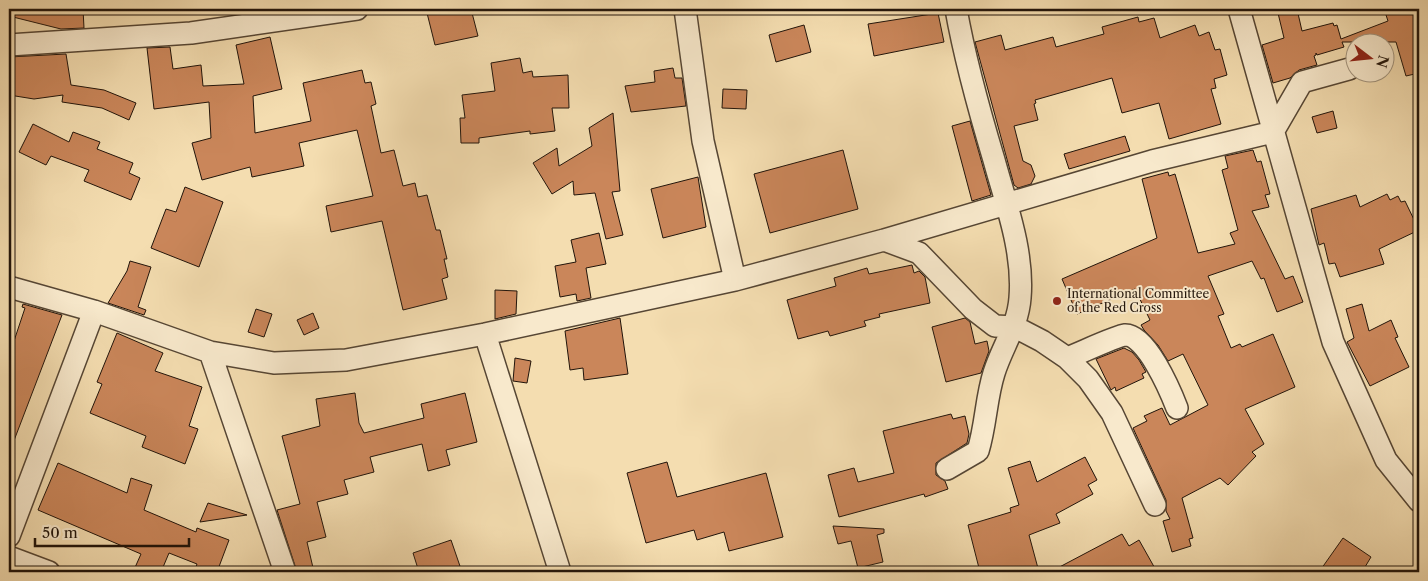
<svg xmlns="http://www.w3.org/2000/svg" width="1428" height="581" font-family="'Libre Caslon Text',serif">
  <rect width="100%" height="100%" fill="#f4ddb0"/>
  <filter id="stains"><feTurbulence type="fractalNoise" baseFrequency=".004" numOctaves="4"/><feColorMatrix values="0 0 0 0 .2 0 0 0 0 .09 0 0 0 0 .02 0 0 0 .5 -.17"/></filter>
  <radialGradient id="worn" r=".72"><stop offset=".6" stop-color="#630" stop-opacity="0"/><stop offset="1" stop-color="#630" stop-opacity=".3"/></radialGradient>
  <path fill="#ca865a" stroke="#21140a" d="M 9,9 L 83,9 L 84,28 L 61,29 L 9,16 Z
    M 426,9 L 471,9 L 478,36 L 435,45 Z
    M 1277,9 L 1297,9 L 1302,31 L 1333,23 L 1334,26 L 1337,25 L 1341,39 L 1388,21 L 1384,9 L 1419,9 L 1419,73 L 1406,76 L 1396,42 L 1342,42 L 1344,47 L 1317,55 L 1316,53 L 1316,55 L 1314,56 L 1317,65 L 1299,70 L 1290,78 L 1273,83 L 1262,45 L 1284,38 Z
    M 938,13 L 944,42 L 874,56 L 868,24 Z
    M 1138,17 L 1139,22 L 1154,18 L 1160,38 L 1195,25 L 1199,36 L 1209,32 L 1215,50 L 1220,49 L 1227,75 L 1214,79 L 1216,88 L 1211,89 L 1221,124 L 1169,139 L 1159,103 L 1122,113 L 1112,78 L 1035,100 L 1036,103 L 1034,104 L 1038,120 L 1014,126 L 1023,161 L 1031,165 L 1035,176 L 1031,184 L 1018,188 L 1014,185 L 975,42 L 1001,35 L 1005,50 L 1053,37 L 1056,47 L 1104,34 L 1102,27 Z
    M 804,25 L 811,52 L 776,62 L 769,35 Z
    M 270,37 L 282,89 L 253,96 L 255,133 L 311,121 L 303,83 L 362,70 L 365,83 L 371,82 L 376,104 L 371,106 L 381,153 L 394,150 L 403,186 L 415,183 L 418,197 L 427,195 L 436,230 L 440,230 L 447,259 L 444,259 L 448,277 L 442,279 L 447,299 L 403,310 L 382,221 L 331,232 L 326,206 L 373,196 L 357,130 L 299,143 L 304,166 L 252,177 L 250,167 L 202,180 L 192,143 L 211,138 L 209,102 L 154,109 L 147,48 L 170,47 L 173,69 L 201,65 L 203,86 L 244,84 L 236,45 Z
    M 66,54 L 71,85 L 104,90 L 136,103 L 129,120 L 102,108 L 62,102 L 63,95 L 34,99 L 9,95 L 9,57 Z
    M 520,58 L 523,73 L 532,71 L 533,77 L 568,75 L 569,108 L 552,108 L 555,131 L 530,134 L 530,131 L 479,138 L 479,143 L 461,143 L 460,118 L 465,118 L 462,95 L 495,91 L 491,63 Z
    M 673,68 L 675,78 L 682,78 L 686,106 L 631,112 L 625,86 L 655,82 L 654,71 Z
    M 723,89 L 747,90 L 746,109 L 722,108 Z
    M 1333,111 L 1337,128 L 1317,133 L 1312,117 Z
    M 613,113 L 620,191 L 612,192 L 623,235 L 606,239 L 595,193 L 574,195 L 573,181 L 552,194 L 533,163 L 557,148 L 559,166 L 592,146 L 589,128 Z
    M 970,121 L 991,195 L 972,201 L 952,126 Z
    M 33,124 L 69,142 L 73,132 L 100,142 L 97,149 L 133,163 L 129,173 L 140,178 L 131,200 L 84,181 L 89,170 L 51,156 L 46,165 L 19,152 Z
    M 1125,136 L 1130,151 L 1069,169 L 1064,154 Z
    M 843,150 L 858,209 L 770,233 L 754,174 Z
    M 1253,150 L 1257,162 L 1261,161 L 1270,194 L 1265,195 L 1269,207 L 1252,211 L 1285,279 L 1293,276 L 1303,302 L 1277,312 L 1264,278 L 1261,279 L 1252,261 L 1208,276 L 1224,314 L 1218,316 L 1231,348 L 1240,344 L 1242,347 L 1273,334 L 1295,387 L 1245,409 L 1264,444 L 1252,452 L 1256,456 L 1228,485 L 1220,478 L 1182,498 L 1193,538 L 1189,539 L 1191,546 L 1172,552 L 1163,521 L 1170,519 L 1166,511 L 1166,500 L 1133,428 L 1147,421 L 1144,416 L 1162,408 L 1170,425 L 1208,405 L 1183,354 L 1168,361 L 1158,345 L 1144,330 L 1141,325 L 1150,320 L 1135,289 L 1077,314 L 1062,279 L 1157,238 L 1142,179 L 1168,172 L 1169,176 L 1175,174 L 1198,253 L 1235,244 L 1230,233 L 1238,230 L 1222,170 L 1228,168 L 1225,156 Z
    M 698,177 L 706,227 L 663,238 L 651,189 Z
    M 185,187 L 223,202 L 199,267 L 151,248 L 166,209 L 176,212 Z
    M 1387,194 L 1390,200 L 1398,196 L 1401,202 L 1405,201 L 1419,230 L 1379,249 L 1384,264 L 1340,277 L 1335,263 L 1329,264 L 1324,243 L 1319,245 L 1311,209 L 1356,195 L 1360,207 Z
    M 599,233 L 606,264 L 586,268 L 591,298 L 577,301 L 576,294 L 560,297 L 555,266 L 576,262 L 571,240 Z
    M 130,261 L 151,267 L 138,307 L 146,310 L 144,315 L 108,303 L 127,271 Z
    M 912,265 L 914,273 L 919,271 L 925,277 L 930,303 L 879,314 L 880,317 L 864,321 L 866,326 L 830,336 L 828,331 L 798,339 L 787,300 L 836,286 L 834,278 L 867,268 L 869,274 Z
    M 495,290 L 517,291 L 516,314 L 495,319 Z
    M 23,304 L 62,315 L 10,451 L 9,356 L 25,308 L 22,307 Z
    M 1362,304 L 1369,331 L 1391,320 L 1398,337 L 1395,338 L 1409,367 L 1370,386 L 1347,342 L 1354,338 L 1346,309 Z
    M 256,309 L 272,314 L 264,337 L 248,332 Z
    M 313,313 L 319,328 L 304,335 L 297,320 Z
    M 620,318 L 628,374 L 584,380 L 583,368 L 570,370 L 565,331 Z
    M 965,318 L 970,322 L 975,344 L 987,341 L 989,351 L 981,373 L 946,382 L 932,327 Z
    M 117,333 L 163,353 L 155,371 L 202,387 L 189,426 L 198,429 L 185,464 L 142,447 L 146,436 L 90,413 L 102,384 L 97,382 Z
    M 1124,348 L 1132,352 L 1139,360 L 1146,372 L 1142,374 L 1144,378 L 1116,391 L 1115,387 L 1111,390 L 1096,359 Z
    M 515,358 L 531,361 L 527,383 L 513,381 Z
    M 355,393 L 359,423 L 364,433 L 424,418 L 421,404 L 465,393 L 477,442 L 446,450 L 450,465 L 428,471 L 422,444 L 370,457 L 374,472 L 344,480 L 348,494 L 317,502 L 326,537 L 307,542 L 314,572 L 297,572 L 277,510 L 300,504 L 282,436 L 320,426 L 316,399 Z
    M 951,414 L 953,419 L 965,416 L 969,434 L 967,443 L 936,463 L 936,475 L 945,481 L 948,489 L 925,497 L 924,494 L 839,517 L 828,475 L 854,468 L 858,482 L 894,473 L 883,431 Z
    M 1085,457 L 1097,480 L 1088,485 L 1093,494 L 1056,514 L 1060,523 L 1029,535 L 1039,572 L 980,572 L 968,525 L 1011,512 L 1010,508 L 1019,505 L 1008,468 L 1030,461 L 1037,482 Z
    M 667,462 L 677,497 L 766,473 L 783,537 L 729,551 L 724,532 L 697,540 L 694,530 L 646,543 L 627,473 Z
    M 58,463 L 127,493 L 131,478 L 152,485 L 144,510 L 196,532 L 197,528 L 229,540 L 217,572 L 194,572 L 197,564 L 169,553 L 161,572 L 133,572 L 141,554 L 38,510 Z
    M 208,503 L 247,515 L 200,522 Z
    M 833,526 L 884,529 L 884,533 L 877,535 L 883,562 L 858,568 L 851,541 L 838,544 Z
    M 1122,534 L 1129,546 L 1139,540 L 1157,572 L 1050,572 Z
    M 1343,538 L 1371,557 L 1362,572 L 1319,572 Z
    M 451,540 L 462,572 L 419,572 L 413,553 Z"/>
  <g fill="none" stroke-linecap="round" stroke-linejoin="round">
    <defs>
      <path id="street" d="M 685,9 L 703,141 L 735,280
        M 1239,9 L 1333,342 L 1386,460 L 1419,501
        M 9,45 L 191,33 L 357,9
        M 884,240 L 919,253 L 973,309 L 995,326 L 1015,327 L 1042,341 L 1067,358 L 1088,379 L 1112,413 L 1155,505
        M 9,287 L 94,311 L 210,352 L 274,363 L 346,360 L 485,334 L 735,280 L 884,240 L 1152,161 L 1273,132 L 1302,82 L 1349,69
        M 485,334 L 560,572
        M 210,352 L 285,572
        M 1067,358 C 1078,354 1116,336 1125,335 C 1146,334 1170,390 1177,408
        M 947,469 L 978,451 C 986,425 986,398 994,373 C 1002,347 1018,326 1020,298 C 1024,252 1006,204 994,160 C 979,110 965,60 956,9
        M 9,536 L 94,311
        M 9,557 L 49,572"/>
    </defs>
    <use href="#street" stroke="#564634" stroke-width="24"/>
    <use href="#street" stroke="#f8e9cc" stroke-width="21"/>
  </g>
  <circle fill="#8f2418" stroke="#f8e9cc" stroke-width="2" cx="1057" cy="301" r="5"/>
  <g text-anchor="middle" stroke-width="4" stroke-linejoin="round" paint-order="stroke">
    <g font-size="12" fill="#21140a" stroke="#f8e9cc" text-anchor="start">
      <text x="1067" y="298">International Committee<tspan x="1067" dy="14">of the Red Cross</tspan></text>
    </g>
  </g>
  <rect width="1428" height="581" fill="none" stroke="#f4ddb0" stroke-width="30"/>
  <rect x="10" y="10" width="1408" height="561" fill="none" stroke="#21140a" stroke-width="2.5"/>
  <rect x="15" y="15" width="1398" height="551" fill="none" stroke="#21140a"/>
  <g transform="translate(1370 58) rotate(106)"><circle r="24" fill="#f8e9cc" stroke="#a2947e"/>
  <path d="M0-4L9 19L0 12L-9 19Z" fill="#8f2418"/>
  <text y="-8" font-size="14" font-weight="bold" text-anchor="middle" fill="#21140a">N</text>
  </g>
  <path d="M35 538v8h154v-8" fill="none" stroke="#21140a" stroke-width="2.5"/>
  <text x="42" y="538" font-size="15" fill="#21140a" stroke="#f8e9cc" stroke-width="4" paint-order="stroke">50 m</text>
  <rect width="100%" height="100%" filter="url(#stains)"/>
  <rect width="100%" height="100%" fill="url(#worn)"/>
</svg>
